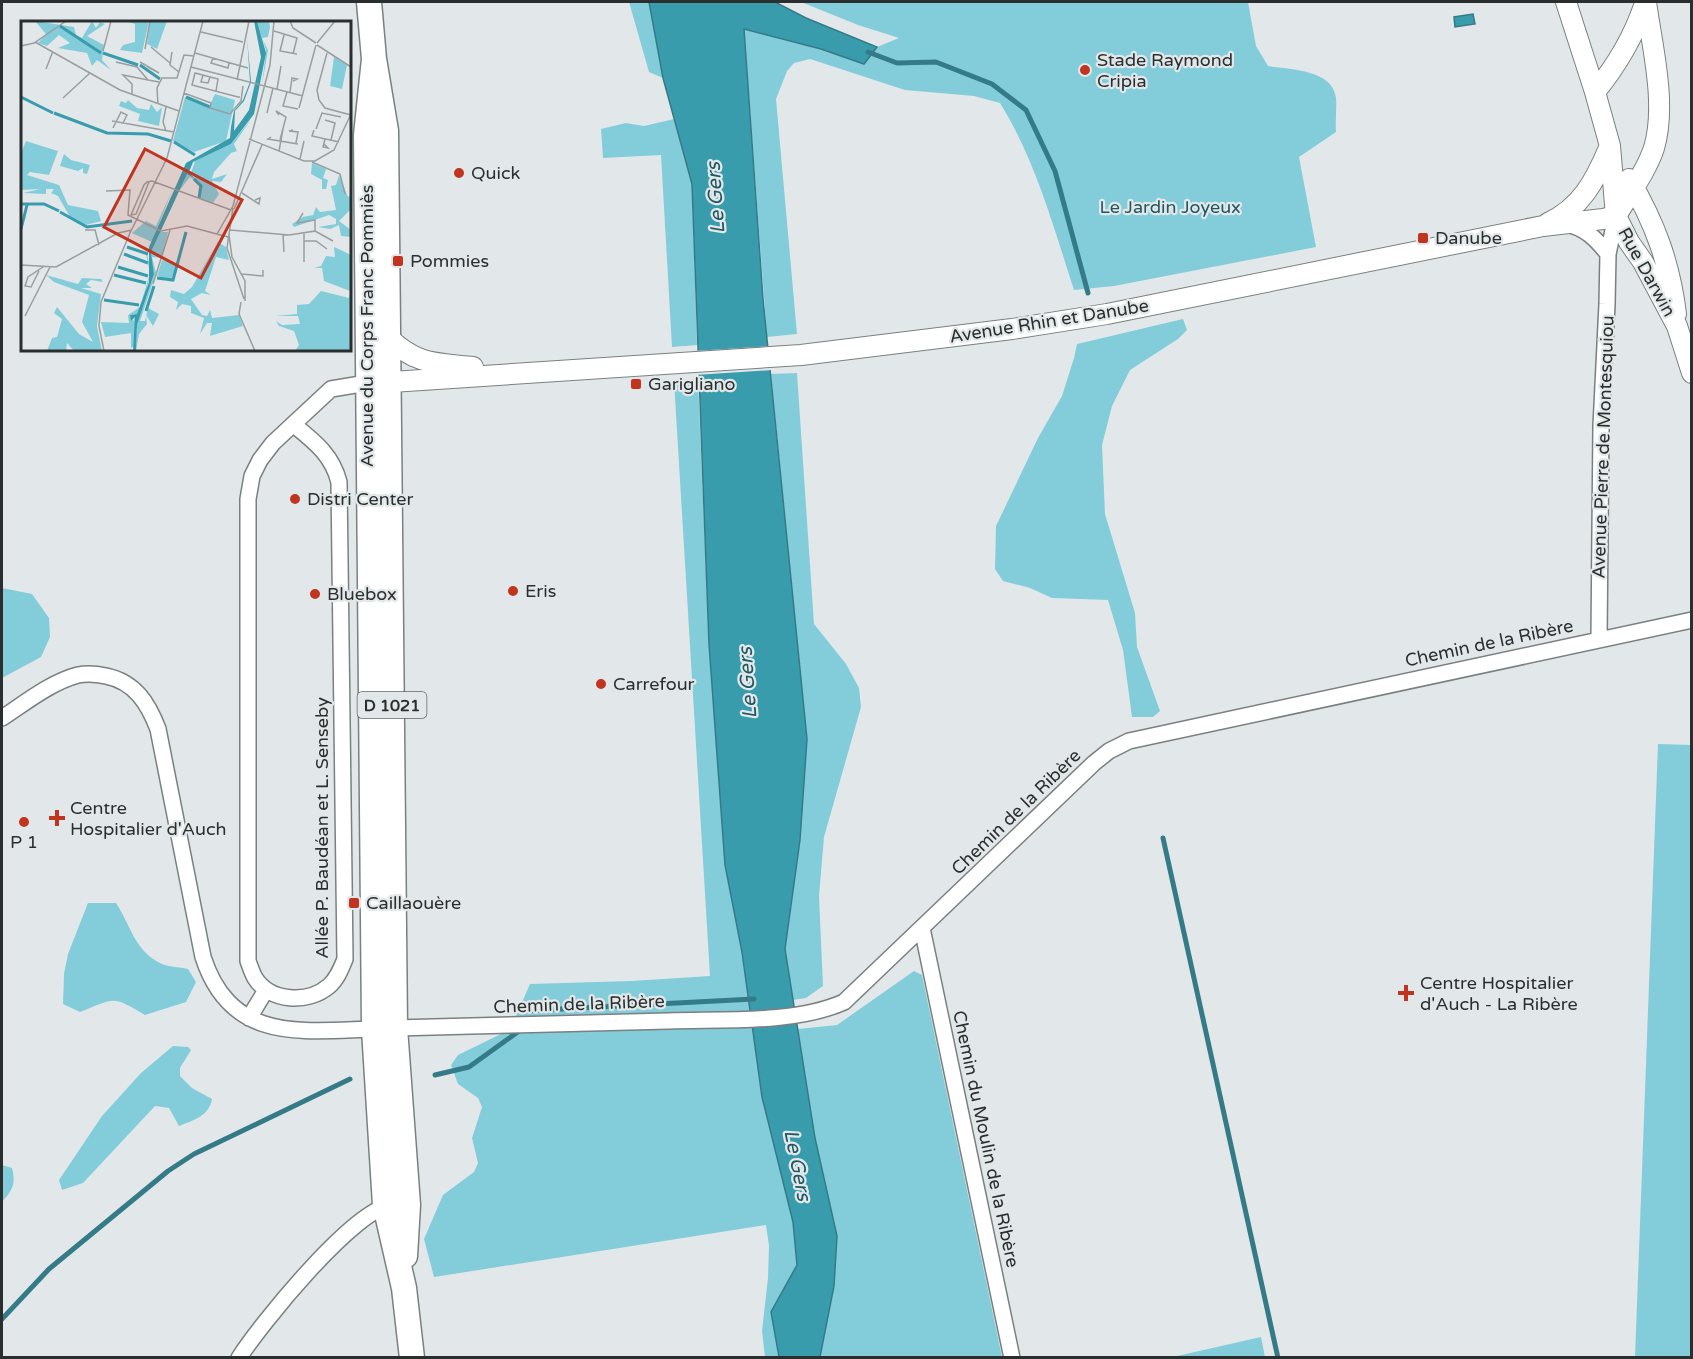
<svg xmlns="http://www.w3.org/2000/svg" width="1693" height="1359" font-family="'Varela Round',sans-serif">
  <rect width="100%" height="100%" fill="#e2e8e9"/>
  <path fill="#83cddb" d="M 629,2 L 649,2 L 663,78 L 649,72 Z
    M 801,2 L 1248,2 L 1256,46 L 1268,66 C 1290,70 1332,69 1336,98 C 1337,109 1335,121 1336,132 L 1299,157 L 1316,247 L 1114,286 L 1074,290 C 1053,226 1036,161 1000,103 L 974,96 L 905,90 L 810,59 L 794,63 L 787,71 L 776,99 L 797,334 L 767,337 L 744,29 L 821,49 L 863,64 L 877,47 L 899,38 L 858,25 Z
    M 674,119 L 692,184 L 697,345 L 672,347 L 661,155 L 603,158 L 601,129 L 626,123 L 644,126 Z
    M 1183,319 L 1187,330 L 1178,339 L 1130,370 L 1112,406 L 1102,445 L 1105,514 L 1135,613 L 1137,647 L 1160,711 L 1153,717 L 1132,717 L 1123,650 L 1108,600 L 1052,598 L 1030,588 L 1003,581 L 995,569 L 996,526 L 1038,438 L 1062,396 L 1074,358 L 1077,344 Z
    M 797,373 L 814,624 L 846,664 L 859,688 L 861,707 L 824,837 L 819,896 L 823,986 L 806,998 L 793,1000 L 785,949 L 800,840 L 807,739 L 771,374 Z
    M 698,379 L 709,644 L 725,865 L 742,952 L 762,1097 L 793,1222 L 797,1265 L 771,1312 L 779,1357 L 765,1357 L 762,1331 L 768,1278 L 769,1246 L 766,1225 L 434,1277 L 424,1239 L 443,1195 L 474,1172 L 478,1163 L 472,1138 L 482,1107 L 478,1098 L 458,1084 L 451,1065 L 458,1055 L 507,1031 L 516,1016 L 530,984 L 631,981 L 710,976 L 674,381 Z
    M 2,588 L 32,594 L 49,618 L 50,637 L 41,657 L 2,678 Z
    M 1658,744 L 1691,745 L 1691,1357 L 1635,1357 Z
    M 88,903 L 116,903 C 130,924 135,951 160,963 C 167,967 179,967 188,969 L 196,982 L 186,1002 L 145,1015 C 111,995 116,998 80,1012 L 63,1004 L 64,974 L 68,954 Z
    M 914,971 L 922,975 L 1002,1357 L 820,1357 L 834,1286 L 837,1236 L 815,1138 L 798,1029 L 837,1025 Z
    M 173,1046 L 188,1047 L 191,1050 L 180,1068 L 180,1076 L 192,1088 L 212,1099 C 209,1116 194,1120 179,1126 L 169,1108 L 155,1106 L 83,1183 L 62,1190 L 59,1180 L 102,1116 L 141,1073 Z
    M 2,1165 L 12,1168 C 16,1183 13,1190 2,1202 Z
    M 1261,1337 L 1265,1357 L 1168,1357 L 1177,1356 Z"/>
  <path fill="#399cad" stroke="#357b87" stroke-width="1.5" d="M 649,2 L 775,2 L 806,18 L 877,47 L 864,64 L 821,49 L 744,29 L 763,299 L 807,739 L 800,840 L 785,949 L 815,1138 L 837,1236 L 834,1286 L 820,1357 L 779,1357 L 771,1312 L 797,1265 L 793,1222 L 762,1097 L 742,952 L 725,865 L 709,644 L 692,184 L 663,78 Z
    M 1473,14 L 1475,24 L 1455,27 L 1454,17 Z"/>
  <path fill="#e2e8e9" d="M 771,346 L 773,370 L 695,375 L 694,351 Z"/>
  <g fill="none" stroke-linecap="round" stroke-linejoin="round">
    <path stroke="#357b87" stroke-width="5" d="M 868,52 L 897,63 L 936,62 L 992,84 L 1026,110 L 1055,171 L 1088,293
      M 1163,838 L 1278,1358
      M 522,1011 L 754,999
      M 435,1075 L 469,1067 L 519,1031
      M 2,1319 L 49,1269 L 168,1171 L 194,1154 L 350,1079"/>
    <defs>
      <path id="minor" d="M 1566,224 C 1585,227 1597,240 1608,254
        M 294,425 C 315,442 332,455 339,482 L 345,959 C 341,969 337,979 329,986 C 308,1004 270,1002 255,978 C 252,973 250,966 248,961 L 248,499 L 252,476 L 260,460 L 273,443 L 331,389 L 367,383
        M 1599,639 L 1601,426 L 1607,304 L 1608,254 L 1616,216
        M 2,718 C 25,703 51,682 78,675 C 87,673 97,674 106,676 C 135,682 148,703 158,729 L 203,957 C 231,1043 300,1031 374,1029
        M 922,928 L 1012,1358
        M 249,1018 L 266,990
        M 395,1028 C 486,1026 577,1023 668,1021 C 722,1019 795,1024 844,1002 L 1094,763 L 1109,751 L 1129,741 L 1692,620
        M 239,1358 C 259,1326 357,1205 393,1205"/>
      <path id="tertiary" d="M 1566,2 L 1595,92 L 1610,146 L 1616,216 L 1629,242 L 1643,262 L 1677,326 L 1692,373
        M 1595,92 C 1617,65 1633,38 1644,6
        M 1629,179 C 1655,223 1670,264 1676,314
        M 1616,216 C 1629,194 1646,172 1654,148 C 1667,104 1652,46 1646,2
        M 1548,223 C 1581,208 1595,181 1609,148
        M 388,337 C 415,365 437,363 473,367
        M 376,383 L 801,355 L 1012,329 L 1107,314 L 1543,226 L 1603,219 L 1616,216"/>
      <path id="primary" d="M 369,2 L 374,59 L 386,131 L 395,1028 L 408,1205 L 405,1256
        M 374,59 L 366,135 L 374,1029 L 385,1205 L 404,1288 L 412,1358"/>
    </defs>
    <use href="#minor" stroke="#7a8081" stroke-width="18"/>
    <use href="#tertiary" stroke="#7a8081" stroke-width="22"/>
    <use href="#primary" stroke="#7a8081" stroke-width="27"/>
    <use href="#minor" stroke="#fff" stroke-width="15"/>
    <use href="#tertiary" stroke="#fff" stroke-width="20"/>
    <use href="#primary" stroke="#fff" stroke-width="24"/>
  </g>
  <g fill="#c03420" stroke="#e2e8e9" stroke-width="2">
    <circle cx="1085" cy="70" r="6"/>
    <circle cx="459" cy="173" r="6"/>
    <rect x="1417" y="232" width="12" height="12" rx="3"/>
    <rect x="392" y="255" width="12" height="12" rx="3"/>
    <rect x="630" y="378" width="12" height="12" rx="3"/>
    <circle cx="295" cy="499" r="6"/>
    <circle cx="513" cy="591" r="6"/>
    <circle cx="315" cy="594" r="6"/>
    <circle cx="601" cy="684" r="6"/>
    <path d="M54 809h6v6h6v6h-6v6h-6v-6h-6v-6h6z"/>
    <circle cx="24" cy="822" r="6"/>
    <rect x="348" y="897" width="12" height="12" rx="3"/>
    <path d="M1403 984h6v6h6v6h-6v6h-6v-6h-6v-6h6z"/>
  </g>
  <g text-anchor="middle" stroke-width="4.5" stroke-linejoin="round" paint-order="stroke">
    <rect fill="#e2e8e9" stroke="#626666" stroke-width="1.5" x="357.5" y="692" width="69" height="26" rx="4.5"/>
    <g font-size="16" font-weight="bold" fill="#2b2e2e">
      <text x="392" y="711">D 1021</text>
    </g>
    <g font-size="18" fill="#2b2e2e" stroke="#e2e8e9" text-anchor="start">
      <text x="1097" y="66">Stade Raymond<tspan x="1097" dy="21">Cripia</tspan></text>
      <text x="471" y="179">Quick</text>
      <text x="1435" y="244">Danube</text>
      <text x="410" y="267">Pommies</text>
      <text x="648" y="390">Garigliano</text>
      <text x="307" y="505">Distri Center</text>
      <text x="525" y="597">Eris</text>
      <text x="327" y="600">Bluebox</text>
      <text x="613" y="690">Carrefour</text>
      <text x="70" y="814">Centre<tspan x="70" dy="21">Hospitalier d'Auch</tspan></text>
      <text x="24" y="848" text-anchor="middle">P 1</text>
      <text x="366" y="909">Caillaouère</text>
      <text x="1420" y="989">Centre Hospitalier<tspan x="1420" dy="21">d'Auch - La Ribère</tspan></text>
    </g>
    <g font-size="18" fill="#215761" stroke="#e2e8e9">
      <text x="1170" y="213">Le Jardin Joyeux</text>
    </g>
    <g font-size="18" fill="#2b2e2e" stroke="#e2e8e9">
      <text transform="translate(1647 272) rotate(61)" y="6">Rue Darwin</text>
      <text transform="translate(1049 321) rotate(-9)" y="6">Avenue Rhin et Danube</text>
      <text transform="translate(367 326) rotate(-90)" y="6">Avenue du Corps Franc Pommiès</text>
      <text transform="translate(1603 447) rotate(-88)" y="6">Avenue Pierre de Montesquiou</text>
      <text transform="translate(1489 643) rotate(-12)" y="6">Chemin de la Ribère</text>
      <text transform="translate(1016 812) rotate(-44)" y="6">Chemin de la Ribère</text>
      <text transform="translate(322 828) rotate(-90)" y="6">Allée P. Baudéan et L. Senseby</text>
      <text transform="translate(579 1004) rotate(-2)" y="6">Chemin de la Ribère</text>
      <text transform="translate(986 1139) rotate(78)" y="6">Chemin du Moulin de la Ribère</text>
    </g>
    <g font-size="20" font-style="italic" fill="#225862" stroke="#e2e8e9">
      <text transform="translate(715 198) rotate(-94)" y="7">Le Gers</text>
      <text transform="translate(747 683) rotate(-94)" y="7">Le Gers</text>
      <text transform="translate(798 1165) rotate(79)" y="7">Le Gers</text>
    </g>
  </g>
  <g transform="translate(21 21)">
    <rect width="330" height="330" fill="#e2e8e9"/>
    <path d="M 14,0 L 53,6 L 55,14 L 61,17 L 71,0 L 75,7 L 79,1 L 84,3 L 66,15 L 83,24 L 81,39 L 90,49 L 76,39 L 71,45 L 66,32 L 37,27 L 49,22 L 38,14 L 26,25 L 17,22 L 25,13 ZM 105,0 L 128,0 L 121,32 L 99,29 L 102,24 L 114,21 L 114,3 ZM 129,0 L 146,0 L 136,28 L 126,23 ZM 236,0 L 248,0 L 249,6 L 247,16 L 241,17 L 247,29 L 241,64 L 245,29 ZM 313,36 L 326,44 L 321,68 L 309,65 ZM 194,73 L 214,79 L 205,120 L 173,131 L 152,120 L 164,76 L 188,86 ZM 107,79 L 116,87 L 128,89 L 130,83 L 136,91 L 141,86 L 138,105 L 117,100 L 119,93 L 98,85 L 100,80 L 105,82 ZM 231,97 L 213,123 L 216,130 L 210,132 L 193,151 L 191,158 L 206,153 L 200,161 L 191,160 L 198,173 L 192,182 L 177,177 L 178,164 L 169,156 L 158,170 L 166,152 L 174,157 L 170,152 L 174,140 L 210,123 ZM 5,120 L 37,130 L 28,154 L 9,151 L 6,154 L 38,164 L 47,184 L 77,190 L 80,200 L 65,204 L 49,196 L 37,175 L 30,172 L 33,168 L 25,168 L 25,173 L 2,172 L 19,168 L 0,169 L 0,132 ZM 43,133 L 50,139 L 69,144 L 66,153 L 62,152 L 62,147 L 57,150 L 39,145 ZM 291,142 L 305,148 L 302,157 L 307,159 L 305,168 L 301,168 L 301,159 L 290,153 ZM 318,154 L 327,176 L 330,174 L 330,188 L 318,200 L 330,209 L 330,216 L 320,215 L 318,204 L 309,208 L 297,206 L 315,203 L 315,198 L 308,194 L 273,206 L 271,203 L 282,196 L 292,194 L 295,186 L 299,191 L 315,189 L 310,165 L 315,164 ZM 151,170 L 126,233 L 130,251 L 121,285 L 116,293 L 109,294 L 112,300 L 114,296 L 114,325 L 110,327 L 110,312 L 84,316 L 80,301 L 108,302 L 107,294 L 119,286 L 129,252 L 125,233 L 131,221 L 111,212 L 125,200 L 135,205 ZM 139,211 L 147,211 L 140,237 L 131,236 L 135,252 L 119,300 L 124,300 L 127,287 L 138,293 L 132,305 L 125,294 L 126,303 L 118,313 L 115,330 L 116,304 L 133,253 L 130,231 ZM 197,221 L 205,226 L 208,239 L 195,236 L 184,270 L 190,274 L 181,272 L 170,278 L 181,294 L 186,295 L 189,289 L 191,297 L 218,294 L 222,305 L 189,315 L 191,302 L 186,302 L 179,313 L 183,297 L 170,292 L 170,285 L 161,283 L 155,289 L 157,281 L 149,276 L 150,269 L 163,273 L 171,266 ZM 313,226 L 330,234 L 330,330 L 274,330 L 278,324 L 273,310 L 258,305 L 255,300 L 261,304 L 279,303 L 277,295 L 254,295 L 276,293 L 276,284 L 288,283 L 300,270 L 328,277 L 329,270 L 303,260 L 301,247 L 293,247 L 300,245 L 305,235 L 314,236 ZM 141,239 L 156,243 L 150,259 L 136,255 ZM 25,254 L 57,263 L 61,257 L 80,258 L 82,261 L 70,259 L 65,263 L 71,267 L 60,267 L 80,273 L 76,305 L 81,330 L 53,330 L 46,322 L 45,330 L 26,330 L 31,317 L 36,316 L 41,298 L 33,292 L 36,286 L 58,313 L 72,321 L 61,301 L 68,274 L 33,261 Z" fill="#83cddb"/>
    <path d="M 233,0 L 236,0 L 245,32 L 233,93 L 210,123 L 172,141 L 168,151 L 173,157 L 166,153 L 130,231 L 133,253 L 116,304 L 115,330 L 112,330 L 114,296 L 110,300 L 109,294 L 116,293 L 128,261 L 128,226 L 165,142 L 209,117 L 210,106 L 213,90 L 222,79 L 229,61 L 226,16 L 230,61 L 223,80 L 214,90 L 213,110 L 228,89 L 240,36 Z" fill="#399cad"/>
    <path fill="none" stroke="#399cad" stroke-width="3" d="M 39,5 L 80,32M 82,32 L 117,44M 119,44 L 139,58M 0,76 L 32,92M 165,76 L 189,86M 33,92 L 86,112 L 127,113 L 150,120M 153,121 L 174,134M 173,158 L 180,165 L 178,177M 0,183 L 23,183 L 38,190M 39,191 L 66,206 L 111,200M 0,208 L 6,184M 106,226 L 127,233M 103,233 L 127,242M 97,246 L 127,255M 93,254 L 125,262M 136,257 L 152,259 L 165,211M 83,279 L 118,284M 125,290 L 133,265"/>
    <path fill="none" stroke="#999e9e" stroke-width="1.5" d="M 269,0 L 272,7 L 295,22M 253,10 L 276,17 L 272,33M 180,11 L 222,21M 263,14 L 259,30 L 276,33M 14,21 L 99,69 L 158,90M 296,22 L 314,0M 296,24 L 330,46M 0,25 L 13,22 L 45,0M 130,26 L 149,42M 124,28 L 129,0M 82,30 L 90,0M 151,31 L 149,44 L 158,51M 174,32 L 227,47M 306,32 L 296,69 L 298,79 L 304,87 L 330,94M 192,37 L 190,42 L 207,47 L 208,42M 95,41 L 116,46 L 127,59 L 138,61M 119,41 L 138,52 L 127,46M 170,46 L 282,75M 25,48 L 32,30M 182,54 L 180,61 L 187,62 L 189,56M 216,59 L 228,0M 256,68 L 260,45M 195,70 L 197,58 L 174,52 L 171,64 L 217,76 L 219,76M 266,71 L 262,85 L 277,88M 269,71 L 271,57 L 276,58 L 272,60M 163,72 L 190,82 L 189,87 L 209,93 L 220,80 L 222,65M 111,74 L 111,63 L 102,54 L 127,59M 42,77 L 69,52M 137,84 L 136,67 L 141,57 L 156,57 L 163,34 L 173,35M 278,87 L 295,24M 246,92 L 252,67M 258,94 L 255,90 L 265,96 L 259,119M 304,99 L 314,102 L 310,119M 91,100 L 153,111M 92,107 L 100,91 L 106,94 L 102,102M 295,108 L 301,92 L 320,96M 272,109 L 268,110 L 277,111 L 275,122M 293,109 L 291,115 L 318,121M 145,110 L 142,101 L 145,86M 250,116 L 247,118 L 277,123M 228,118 L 283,140 L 294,140 L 313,129 L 330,93M 303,123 L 307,127 L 302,126 L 304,118M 258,130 L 262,108M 279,138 L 283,120M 291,141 L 319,153 L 324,173M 128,161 L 115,193 L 110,194 L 123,164 L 126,161 L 131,160 L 210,189M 85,170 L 109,169 L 107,194 L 140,210 L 166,205 L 207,216M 221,172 L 238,183 L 239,177 L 234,179M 212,187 L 206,227 L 223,278M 213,188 L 241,124M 64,209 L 74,209 L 78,224M 209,209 L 268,214 L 294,210 L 294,199 L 276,202 L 282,192M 294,210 L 312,220M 196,213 L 212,185 L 249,44 L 253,0M 262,213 L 263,231M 108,214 L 146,137 L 182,0M 208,214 L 211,236 L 224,260 L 224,280M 283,220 L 295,220 L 306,228M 283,241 L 283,212M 0,244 L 35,246 L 97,212 L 111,209M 18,250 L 10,266 L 4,265 L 7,256 L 22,246M 220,253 L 242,255 L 242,249M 132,263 L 149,209M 220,281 L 218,293 L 234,330M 4,295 L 29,246M 83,330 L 78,305 L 80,281 L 109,212"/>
    <path fill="#c03420" fill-opacity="0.15" stroke="#c03420" stroke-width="3" d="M 124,128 L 221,179 L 180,257 L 83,206 Z"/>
    <rect width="330" height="330" fill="none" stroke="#2b2e2e" stroke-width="3"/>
  </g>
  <rect width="1693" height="1359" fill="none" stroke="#2b2e2e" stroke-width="6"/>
</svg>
